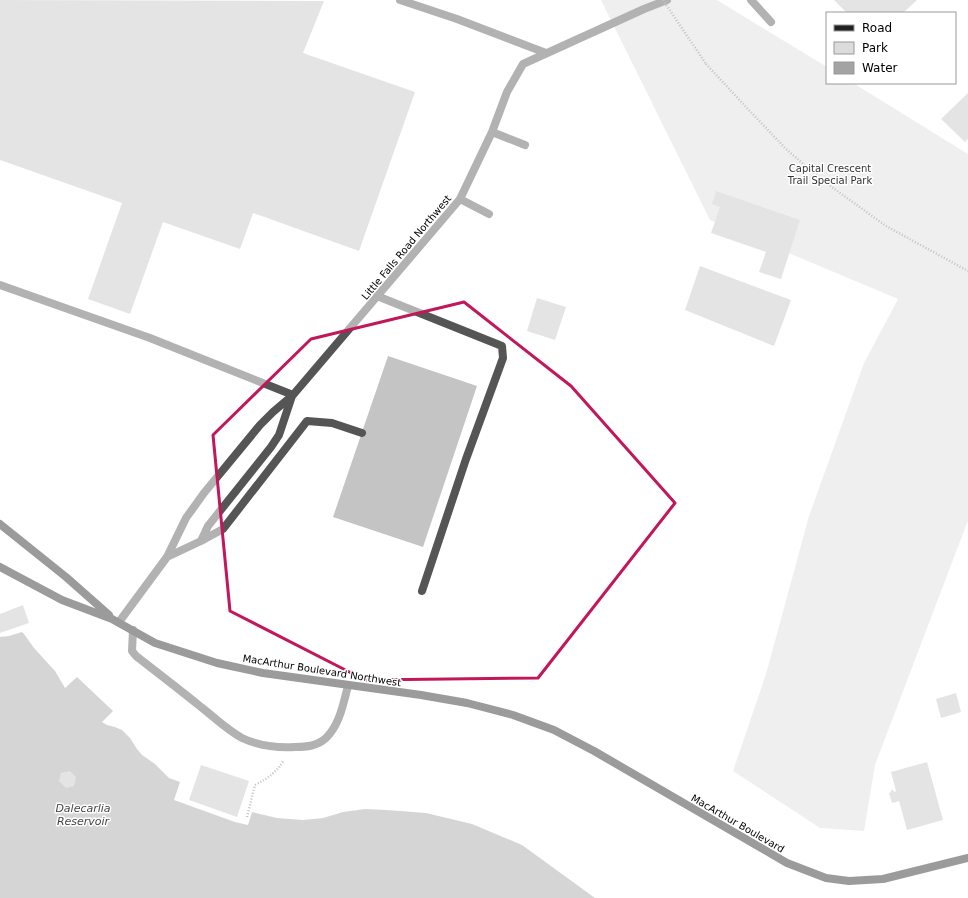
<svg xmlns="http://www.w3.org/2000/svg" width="968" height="898" font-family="'DejaVu Sans',sans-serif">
  <rect width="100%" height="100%" fill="#fff"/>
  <path fill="#dcdcdc" d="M 601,0 L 717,0 L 827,67 L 827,83 L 853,83 L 968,154 L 968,522 L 967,523 L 875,765 L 864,831 L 820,828 L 733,771 L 766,674 L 809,516 L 864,363 L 898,299 L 710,220 Z"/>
  <path fill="#a3a3a3" d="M 22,632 L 24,634 L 34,648 L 55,671 L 65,688 L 77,677 L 113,711 L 102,722 L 107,725 L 115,727 L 122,730 L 130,738 L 137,749 L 142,755 L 155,764 L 169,778 L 180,782 L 174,800 L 235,822 L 248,825 L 252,812 L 277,818 L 303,820 L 323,818 L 343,812 L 365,809 L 387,810 L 426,813 L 472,824 L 522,845 L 595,898 L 0,898 L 0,637 L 9,636 Z"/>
  <path fill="#c4c4c4" d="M 0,0 L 324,1 L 303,53 L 415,92 L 359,251 L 253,213 L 240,249 L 163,222 L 130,314 L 88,299 L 122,203 L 0,160 Z
    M 834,0 L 917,0 L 903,13 L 847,13 Z
    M 968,93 L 968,139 L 965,142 L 941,119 Z
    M 716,191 L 800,220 L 781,279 L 759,272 L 766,252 L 711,233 L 720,207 L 712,204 Z
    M 700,266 L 791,300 L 774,346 L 685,310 Z
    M 537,298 L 566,307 L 555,340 L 527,331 Z
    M 388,356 L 477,386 L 423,547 L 333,517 Z
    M 23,605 L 29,623 L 0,633 L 0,614 Z
    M 956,693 L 961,712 L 941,718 L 936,699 Z
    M 927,762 L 943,820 L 907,830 L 899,801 L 892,803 L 889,793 L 891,792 L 891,790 L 893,790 L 894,792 L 896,791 L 891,772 Z
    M 201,765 L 249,781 L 237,817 L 189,800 Z
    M 70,771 L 76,777 L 74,786 L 66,788 L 59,781 L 61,773 Z"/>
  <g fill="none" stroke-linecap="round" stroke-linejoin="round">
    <path stroke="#777" stroke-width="2.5" stroke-dasharray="1 2" stroke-linecap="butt" d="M 706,64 L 746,107 L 786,149 L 809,169 L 833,188 L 886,226 L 968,271
      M 247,817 L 255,785 C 268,778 276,773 284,760"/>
    <path stroke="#555" stroke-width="8" d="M 400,0 L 457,19 L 546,53
      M 751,0 L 771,22
      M 492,132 L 525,145
      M 460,199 L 489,214
      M 0,285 L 150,338 L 293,395
      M 377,296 L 502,346 L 503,358 L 466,459 L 422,591
      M 201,541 L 223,529 L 307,421 L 332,423 L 362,433
      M 167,557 L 201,541 L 208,526 L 271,447 L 279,435 L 292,396
      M 119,622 L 167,557 L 186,518 L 204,493 L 260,425 L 273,412 L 293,395 L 460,199 L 492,132 L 507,92 L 523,64 L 644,9 L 667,0
      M 133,630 L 132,651 L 136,656 C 158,673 180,690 201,707 C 214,717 227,730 242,738 C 259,746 277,748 295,747 C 307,747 317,746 326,738 C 340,724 343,704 348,686"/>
    <path stroke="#222" stroke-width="8" d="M 0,524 L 66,577 L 109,615
      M 0,567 L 62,600 L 112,619 L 155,643 L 217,663 L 263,673 L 421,695 L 467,703 L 513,715 L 554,730 L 594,751 L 787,863 L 826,878 L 849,881 L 883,879 L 968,858"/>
    <path stroke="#777" stroke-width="2.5" stroke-dasharray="1 2" stroke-linecap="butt" d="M 663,0 L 706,64"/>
  </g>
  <path d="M0 0H968V898H0ZM 464,302 L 571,386 L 675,503 L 538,678 L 365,680 L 230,611 L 213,435 L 311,339 Z" fill="#fff" fill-opacity=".55" fill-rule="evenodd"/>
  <path fill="none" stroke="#c2185b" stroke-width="3" stroke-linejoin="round" d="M 464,302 L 571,386 L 675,503 L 538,678 L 365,680 L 230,611 L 213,435 L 311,339 Z"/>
  <g text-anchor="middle" stroke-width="3" stroke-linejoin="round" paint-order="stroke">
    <g font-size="10" fill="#333" stroke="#fff">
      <text x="830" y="172">Capital Crescent<tspan x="830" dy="12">Trail Special Park</tspan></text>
    </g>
    <g font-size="10" fill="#000" stroke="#fff">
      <text transform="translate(406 247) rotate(-50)" y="4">Little Falls Road Northwest</text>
      <text transform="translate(322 670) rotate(9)" y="4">MacArthur Boulevard Northwest</text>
      <text transform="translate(738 823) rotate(30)" y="4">MacArthur Boulevard</text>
    </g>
    <g font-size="11" font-style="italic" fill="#444" stroke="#fff">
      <text x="83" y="812">Dalecarlia<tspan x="83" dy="13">Reservoir</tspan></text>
    </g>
  </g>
  <rect x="826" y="12" width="130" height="72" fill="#ffffff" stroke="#999999"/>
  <rect x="834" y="25" width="20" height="6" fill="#222222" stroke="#999999"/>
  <text x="862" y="32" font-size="12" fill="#000000">Road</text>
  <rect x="834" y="42" width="20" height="12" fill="#dcdcdc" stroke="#999999"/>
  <text x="862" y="52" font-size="12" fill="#000000">Park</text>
  <rect x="834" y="62" width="20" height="12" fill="#a3a3a3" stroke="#999999"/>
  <text x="862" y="72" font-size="12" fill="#000000">Water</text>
</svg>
